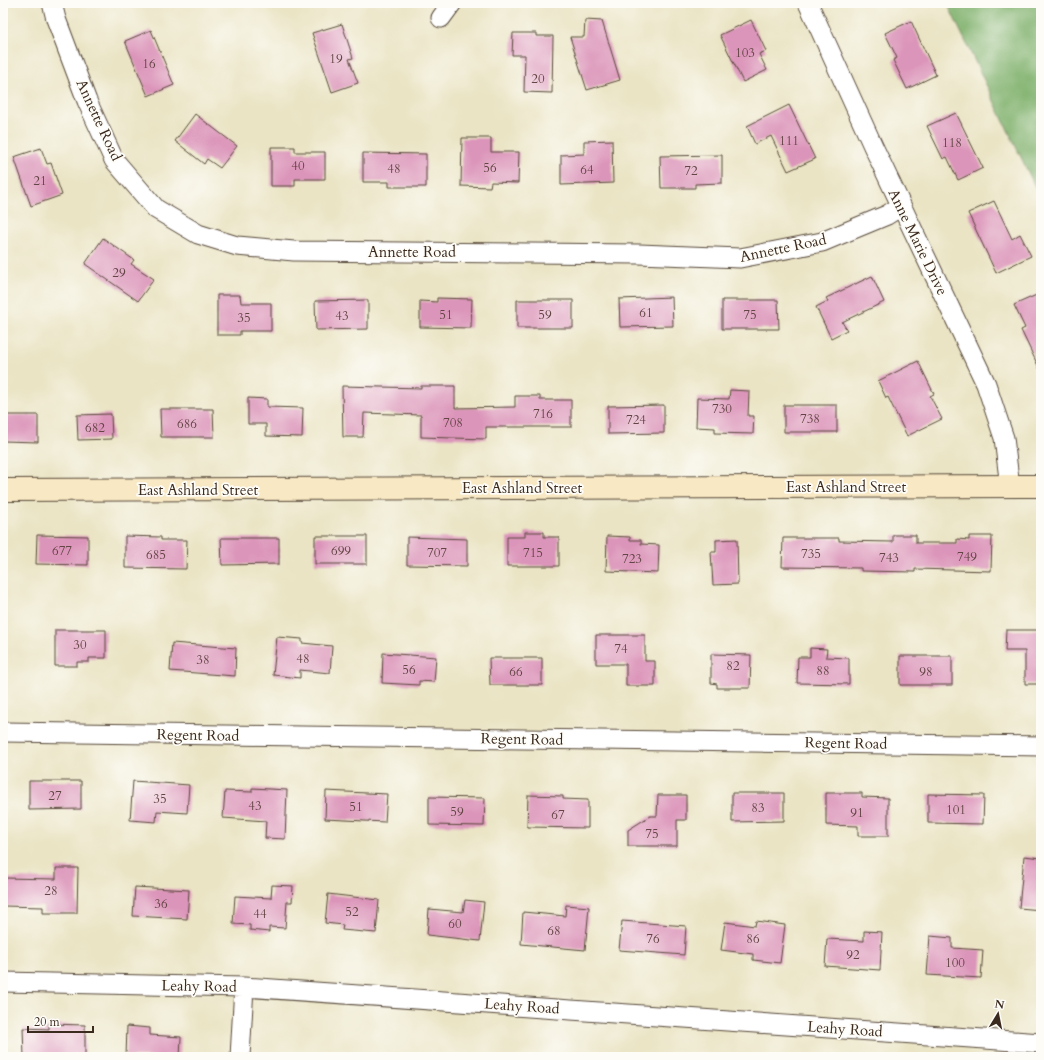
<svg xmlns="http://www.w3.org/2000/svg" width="1044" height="1060" font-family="Cardo,serif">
  <rect width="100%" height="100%" fill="#fdfcf7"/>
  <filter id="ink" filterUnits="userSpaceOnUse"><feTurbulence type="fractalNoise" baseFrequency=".025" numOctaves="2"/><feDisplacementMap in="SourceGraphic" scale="8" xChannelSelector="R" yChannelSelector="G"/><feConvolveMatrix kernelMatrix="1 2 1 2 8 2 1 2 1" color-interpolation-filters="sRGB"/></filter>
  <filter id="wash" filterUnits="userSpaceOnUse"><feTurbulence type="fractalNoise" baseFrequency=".012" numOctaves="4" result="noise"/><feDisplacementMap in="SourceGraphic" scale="16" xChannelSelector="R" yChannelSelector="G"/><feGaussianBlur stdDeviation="0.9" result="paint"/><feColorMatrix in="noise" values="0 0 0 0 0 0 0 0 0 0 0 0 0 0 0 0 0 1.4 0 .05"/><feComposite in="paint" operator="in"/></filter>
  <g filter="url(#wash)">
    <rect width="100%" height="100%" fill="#eae4c4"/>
    <path fill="#7fb16c" stroke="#5d6e45" d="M 947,3 L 1041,3 L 1041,199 Z"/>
    <g id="blocks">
      <path fill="#dc95ba" d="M 585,20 L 602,21 L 620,80 L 587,90 L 570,37 L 584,37 Z
        M 751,20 L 766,51 L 759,54 L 767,70 L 743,82 L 720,35 Z
        M 911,21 L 936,75 L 907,89 L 893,60 L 897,58 L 885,33 Z
        M 342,24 L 353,58 L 349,59 L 358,83 L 332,92 L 312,33 Z
        M 151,30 L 174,85 L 148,96 L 125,41 Z
        M 513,33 L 536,33 L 536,36 L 553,36 L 552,93 L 524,92 L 525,55 L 512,55 Z
        M 789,105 L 815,159 L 788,171 L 771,136 L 755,144 L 747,126 Z
        M 956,113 L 983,168 L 958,180 L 947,157 L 943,159 L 927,126 Z
        M 195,114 L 237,146 L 220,168 L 207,159 L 204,164 L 175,141 Z
        M 462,138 L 491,138 L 491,152 L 519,152 L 518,183 L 491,182 L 490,187 L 461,186 Z
        M 612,140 L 613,183 L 561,185 L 561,155 L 584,154 L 584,141 Z
        M 271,147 L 295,147 L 295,152 L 325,152 L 325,179 L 295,179 L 295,186 L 271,186 Z
        M 41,148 L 47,164 L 51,163 L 62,195 L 31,206 L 14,157 Z
        M 363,153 L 426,154 L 426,187 L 389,187 L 389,182 L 363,182 Z
        M 722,155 L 722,183 L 695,184 L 695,188 L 661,188 L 660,156 Z
        M 994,201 L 1012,239 L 1020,234 L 1031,256 L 996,273 L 968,213 Z
        M 103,238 L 134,260 L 131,264 L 154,279 L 138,301 L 85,264 Z
        M 872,276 L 884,302 L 842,322 L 847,330 L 831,338 L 816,307 L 828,301 L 826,298 Z
        M 1041,293 L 1041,372 L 1021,330 L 1025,328 L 1014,305 Z
        M 217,295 L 240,295 L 241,303 L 271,303 L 271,331 L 240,331 L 240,335 L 217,335 Z
        M 672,297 L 673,326 L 620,327 L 619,299 Z
        M 437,298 L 472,299 L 471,328 L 420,327 L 420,301 L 437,302 Z
        M 368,300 L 368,329 L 316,330 L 315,301 Z
        M 517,300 L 573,300 L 573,328 L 517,328 Z
        M 722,300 L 778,300 L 779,329 L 722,329 Z
        M 918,361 L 934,394 L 930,396 L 942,419 L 907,436 L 888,397 L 886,398 L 878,381 Z
        M 342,386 L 421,388 L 421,386 L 455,386 L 455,408 L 515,407 L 515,396 L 540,396 L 540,400 L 571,400 L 571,427 L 486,427 L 486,439 L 421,437 L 421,415 L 364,413 L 363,437 L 343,437 Z
        M 730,390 L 749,391 L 748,416 L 754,416 L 753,434 L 715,433 L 715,428 L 696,427 L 697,398 L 729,399 Z
        M 248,398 L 267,399 L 267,407 L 303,408 L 302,437 L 266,436 L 266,424 L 248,424 Z
        M 664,405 L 664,433 L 608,434 L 608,406 Z
        M 784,405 L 837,405 L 837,432 L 784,432 Z
        M 160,409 L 213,409 L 214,437 L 161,437 Z
        M 111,414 L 112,439 L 78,440 L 77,415 Z
        M 3,415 L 38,415 L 38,442 L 3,441 Z
        M 525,532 L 544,532 L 544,537 L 559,537 L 559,566 L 507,566 L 507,537 L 525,537 Z
        M 37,535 L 88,536 L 88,565 L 36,564 Z
        M 893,535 L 916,535 L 916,543 L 957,543 L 957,539 L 969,540 L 969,536 L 992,536 L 991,571 L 915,569 L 915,572 L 861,571 L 861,568 L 782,567 L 783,538 L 839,538 L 839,541 L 893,542 Z
        M 125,536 L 161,537 L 161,540 L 187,540 L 186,569 L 125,568 Z
        M 315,536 L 367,536 L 367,564 L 315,564 Z
        M 607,536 L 630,537 L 630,540 L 641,540 L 641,544 L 659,545 L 658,573 L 606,571 Z
        M 407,537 L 467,539 L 467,566 L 407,565 Z
        M 221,538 L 279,538 L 279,564 L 222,565 Z
        M 737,539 L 738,584 L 713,585 L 711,552 L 716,552 L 716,540 Z
        M 55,630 L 106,630 L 106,658 L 89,658 L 89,662 L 77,662 L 77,666 L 55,666 Z
        M 1006,630 L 1041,630 L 1041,684 L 1025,684 L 1025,651 L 1005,651 Z
        M 596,635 L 645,635 L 645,661 L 655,661 L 655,686 L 626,686 L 626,664 L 596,664 Z
        M 277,637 L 302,639 L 302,643 L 332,646 L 330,673 L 300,670 L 300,678 L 273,675 Z
        M 172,643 L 236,648 L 235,676 L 170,671 Z
        M 810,648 L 827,649 L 826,657 L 849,658 L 849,684 L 797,683 L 798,657 L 810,657 Z
        M 383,653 L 436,657 L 434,682 L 419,681 L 419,685 L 382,683 Z
        M 711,654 L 751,655 L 750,688 L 717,688 L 717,684 L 711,683 Z
        M 900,656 L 952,656 L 952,685 L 900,685 Z
        M 489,658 L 542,658 L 542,685 L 490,685 Z
        M 29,781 L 81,781 L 81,809 L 29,810 Z
        M 133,781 L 189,785 L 187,813 L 157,811 L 156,822 L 130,820 Z
        M 252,788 L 287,790 L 285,839 L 265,838 L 266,821 L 223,818 L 225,791 L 252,792 Z
        M 326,791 L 387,794 L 385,822 L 325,819 Z
        M 732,793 L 784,793 L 784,821 L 732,822 Z
        M 826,793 L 862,793 L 862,797 L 888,798 L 888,836 L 858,836 L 858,826 L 826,825 Z
        M 928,794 L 984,795 L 983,824 L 928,823 Z
        M 528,795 L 563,796 L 563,799 L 588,800 L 588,828 L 527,827 Z
        M 658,795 L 686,795 L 686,820 L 677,820 L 677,846 L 628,846 L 628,830 L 650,816 L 657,816 Z
        M 429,797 L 485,798 L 484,826 L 429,825 Z
        M 1024,856 L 1041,858 L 1041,910 L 1019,908 Z
        M 56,868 L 78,868 L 77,913 L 43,913 L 43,907 L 3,906 L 3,878 L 56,879 Z
        M 272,885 L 293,886 L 292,902 L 287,902 L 285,928 L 269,927 L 269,932 L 250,930 L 250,925 L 233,924 L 235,896 L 271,898 Z
        M 135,887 L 189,890 L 187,919 L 133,916 Z
        M 328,894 L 379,900 L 376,933 L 342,930 L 343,925 L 325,923 Z
        M 465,900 L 484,902 L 480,941 L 427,935 L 429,909 L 463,912 Z
        M 566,905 L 589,907 L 585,950 L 521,944 L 523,912 L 565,916 Z
        M 622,921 L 686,926 L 684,955 L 619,950 Z
        M 756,921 L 785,925 L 780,963 L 753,960 L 753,954 L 721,950 L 725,922 L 755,926 Z
        M 864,931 L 882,932 L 880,970 L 825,966 L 827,939 L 864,941 Z
        M 930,936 L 952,938 L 952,948 L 983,950 L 981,978 L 927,975 Z
        M 49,1024 L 85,1025 L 85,1057 L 24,1057 L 23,1028 L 49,1029 Z
        M 127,1026 L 150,1028 L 150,1035 L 181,1037 L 180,1057 L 126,1057 Z"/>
    </g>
  </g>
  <g filter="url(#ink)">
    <use href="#blocks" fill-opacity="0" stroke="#554637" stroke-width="1"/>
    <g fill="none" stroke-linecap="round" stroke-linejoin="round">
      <defs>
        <path id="street" d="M 52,3 L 56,19 L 87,101 L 114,160 L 156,209 L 198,234 L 237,246 L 294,251 L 639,254 L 740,258 L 822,242 L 887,215 L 901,206
          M 808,3 L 873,146 L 986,384 L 1004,438 L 1010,487
          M 441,18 L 452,3
          M 3,732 L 1041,746
          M 3,982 L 244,987 L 1041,1043
          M 240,1057 L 244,987"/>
        <path id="secondary" d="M 3,490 L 1041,486"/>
      </defs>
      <use href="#street" stroke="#554637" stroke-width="21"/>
      <use href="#secondary" stroke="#554637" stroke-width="24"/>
      <use href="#street" stroke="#fff" stroke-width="19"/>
      <use href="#secondary" stroke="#f8e8c3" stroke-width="22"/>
    </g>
  </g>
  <g text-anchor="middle" stroke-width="3.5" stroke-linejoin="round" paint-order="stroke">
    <g font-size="13" fill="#634545">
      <text x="745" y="57">103</text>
      <text x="336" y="63">19</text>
      <text x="149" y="68">16</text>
      <text x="538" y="83">20</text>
      <text x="789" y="145">111</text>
      <text x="952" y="147">118</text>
      <text x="298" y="170">40</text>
      <text x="490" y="172">56</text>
      <text x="394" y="173">48</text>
      <text x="587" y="174">64</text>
      <text x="691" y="175">72</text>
      <text x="40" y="185">21</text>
      <text x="119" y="277">29</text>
      <text x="646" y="317">61</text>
      <text x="446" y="319">51</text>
      <text x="545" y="319">59</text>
      <text x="750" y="319">75</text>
      <text x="342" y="320">43</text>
      <text x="244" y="322">35</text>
      <text x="722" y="413">730</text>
      <text x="543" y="418">716</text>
      <text x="810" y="423">738</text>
      <text x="636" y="424">724</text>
      <text x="453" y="427">708</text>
      <text x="187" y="428">686</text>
      <text x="95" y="432">682</text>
      <text x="62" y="555">677</text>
      <text x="341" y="555">699</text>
      <text x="437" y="557">707</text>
      <text x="533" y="557">715</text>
      <text x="811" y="558">735</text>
      <text x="156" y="559">685</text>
      <text x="967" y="561">749</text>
      <text x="889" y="562">743</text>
      <text x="632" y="563">723</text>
      <text x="80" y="649">30</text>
      <text x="621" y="653">74</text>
      <text x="303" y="663">48</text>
      <text x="203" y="664">38</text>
      <text x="733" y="670">82</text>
      <text x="409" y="674">56</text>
      <text x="823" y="675">88</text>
      <text x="516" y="676">66</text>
      <text x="926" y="676">98</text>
      <text x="55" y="800">27</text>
      <text x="160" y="803">35</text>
      <text x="255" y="810">43</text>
      <text x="356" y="811">51</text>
      <text x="758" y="812">83</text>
      <text x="956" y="814">101</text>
      <text x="457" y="816">59</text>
      <text x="857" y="817">91</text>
      <text x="558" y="819">67</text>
      <text x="652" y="838">75</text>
      <text x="51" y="895">28</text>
      <text x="161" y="908">36</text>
      <text x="352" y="916">52</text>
      <text x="260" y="918">44</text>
      <text x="455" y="928">60</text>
      <text x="554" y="935">68</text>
      <text x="653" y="943">76</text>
      <text x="753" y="943">86</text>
      <text x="853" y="959">92</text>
      <text x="955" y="967">100</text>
    </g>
    <g font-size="15" fill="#3b2a1e" stroke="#fdfcf7">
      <text transform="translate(99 120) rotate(65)" y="5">Annette Road</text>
      <text transform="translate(918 242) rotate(64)" y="5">Anne Marie Drive</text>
      <text transform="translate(783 248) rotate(-12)" y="5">Annette Road</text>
      <text x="412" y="257">Annette Road</text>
      <text x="846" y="492">East Ashland Street</text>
      <text x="522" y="493">East Ashland Street</text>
      <text x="198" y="495">East Ashland Street</text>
      <text transform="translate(198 735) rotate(1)" y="5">Regent Road</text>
      <text transform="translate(522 739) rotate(1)" y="5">Regent Road</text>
      <text transform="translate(846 743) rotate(1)" y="5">Regent Road</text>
      <text transform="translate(199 986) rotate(1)" y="5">Leahy Road</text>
      <text transform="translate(522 1006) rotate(4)" y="5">Leahy Road</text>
      <text transform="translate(845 1029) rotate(4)" y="5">Leahy Road</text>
    </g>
  </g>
  <rect width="1044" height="1060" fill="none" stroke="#fdfcf7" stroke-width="16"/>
  <g transform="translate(998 1014) rotate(10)" stroke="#fdfcf7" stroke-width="3" paint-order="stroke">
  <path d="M0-3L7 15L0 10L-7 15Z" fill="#3b2a1e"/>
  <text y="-6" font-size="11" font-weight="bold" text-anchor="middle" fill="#3b2a1e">N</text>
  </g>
  <path d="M28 1026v6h65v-6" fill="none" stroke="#3b2a1e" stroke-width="2"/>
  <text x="34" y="1026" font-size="12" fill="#3b2a1e" stroke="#fdfcf7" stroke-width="3" paint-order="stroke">20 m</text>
</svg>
